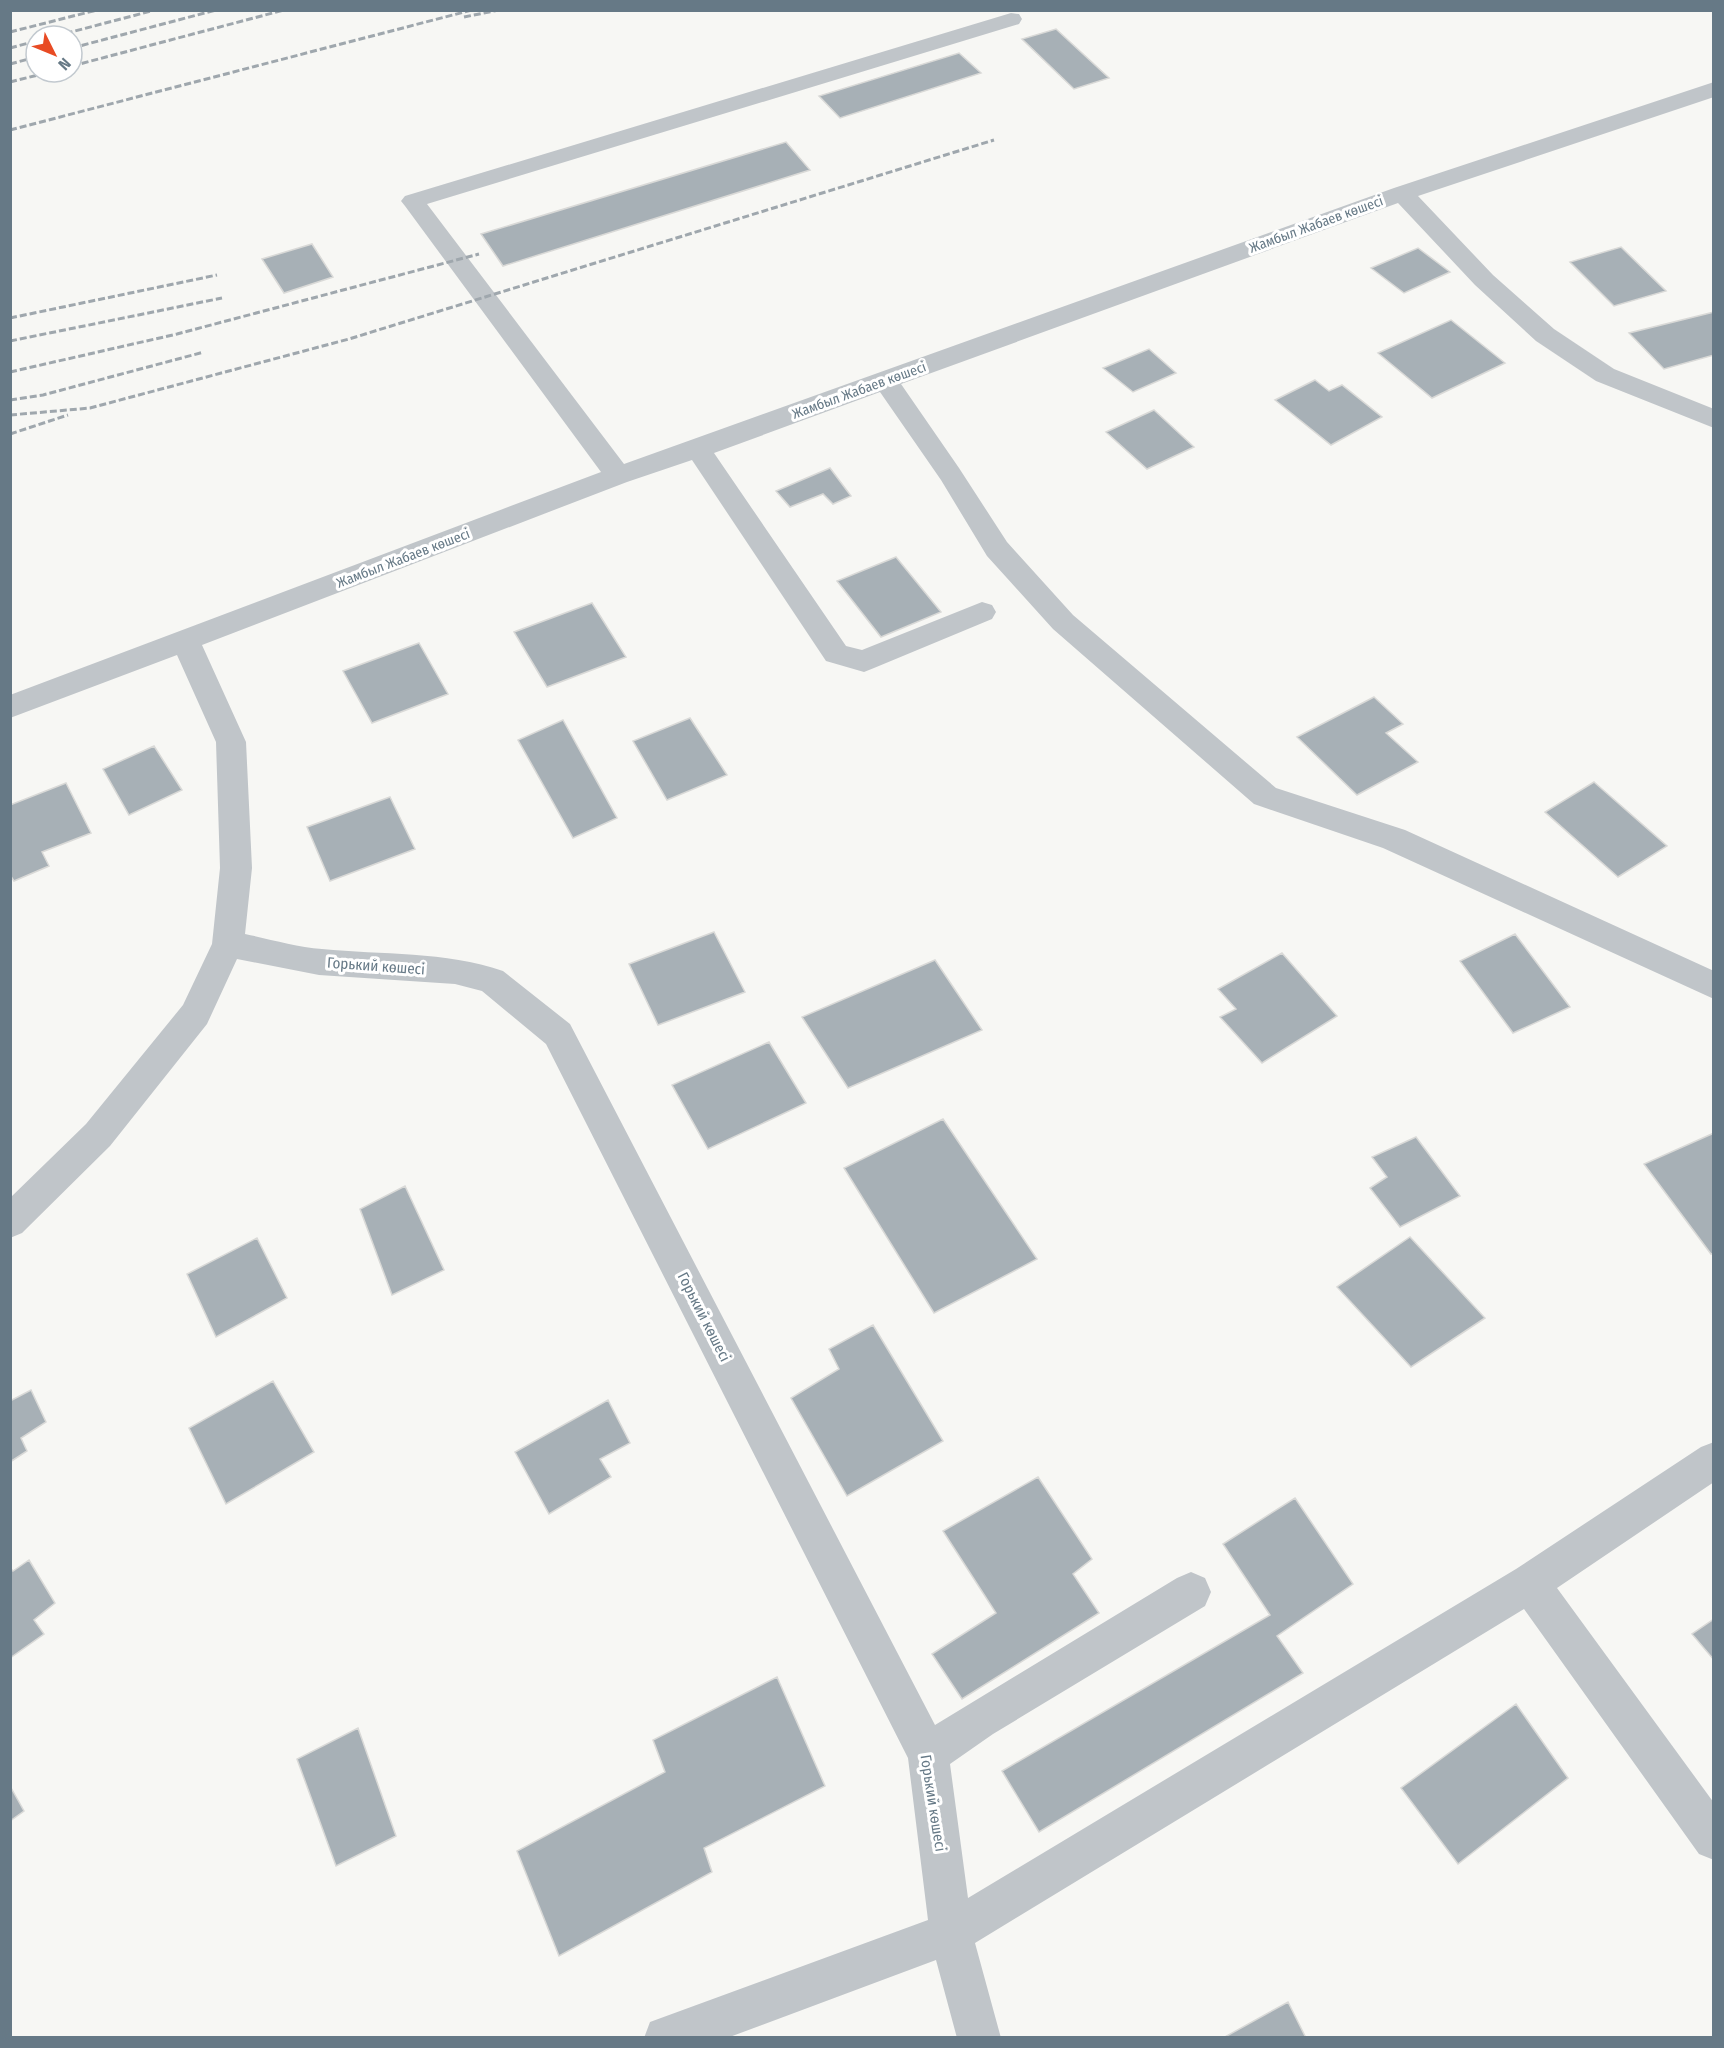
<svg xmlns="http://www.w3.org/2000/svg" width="1724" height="2048" font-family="'Fira Sans Condensed',sans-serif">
  <rect width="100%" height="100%" fill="#f7f7f4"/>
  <path fill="#a7b0b6" stroke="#d9d9d7" stroke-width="1.5" d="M 1056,29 L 1109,78 L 1074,89 L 1022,39 Z
    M 959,53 L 981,73 L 840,118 L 819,96 Z
    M 786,142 L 810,170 L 503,266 L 481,234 Z
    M 312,244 L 333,277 L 284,293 L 262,259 Z
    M 1621,247 L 1666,291 L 1614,306 L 1570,262 Z
    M 1418,248 L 1450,272 L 1404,293 L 1371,268 Z
    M 1714,312 L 1714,355 L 1664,369 L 1629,333 Z
    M 1451,320 L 1505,363 L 1432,398 L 1378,353 Z
    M 1149,349 L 1176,373 L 1133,392 L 1103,368 Z
    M 1315,380 L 1329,391 L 1342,385 L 1382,417 L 1331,445 L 1275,400 Z
    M 1154,410 L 1194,447 L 1147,469 L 1106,432 Z
    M 830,468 L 851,496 L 833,504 L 823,494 L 790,507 L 776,491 Z
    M 896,557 L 941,612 L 881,637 L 837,581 Z
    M 592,603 L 626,657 L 547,687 L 514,632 Z
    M 419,643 L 448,694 L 372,723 L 343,671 Z
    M 1374,697 L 1403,724 L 1386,733 L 1418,762 L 1357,795 L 1297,737 Z
    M 690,718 L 727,775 L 667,800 L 633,741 Z
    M 563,720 L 617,818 L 573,838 L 518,740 Z
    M 154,746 L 182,790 L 129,815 L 103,769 Z
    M 1594,782 L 1667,846 L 1618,877 L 1545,812 Z
    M 66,783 L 91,833 L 42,852 L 49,866 L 14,881 L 10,875 L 10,805 Z
    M 390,797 L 415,849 L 330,881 L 307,827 Z
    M 714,932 L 745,992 L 658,1025 L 629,964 Z
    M 1515,934 L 1570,1007 L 1513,1033 L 1460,961 Z
    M 1282,953 L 1337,1016 L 1262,1063 L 1220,1017 L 1236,1009 L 1218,989 Z
    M 935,960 L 982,1030 L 848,1088 L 802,1017 Z
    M 769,1042 L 806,1103 L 708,1149 L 672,1085 Z
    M 943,1119 L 1037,1259 L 934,1313 L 844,1168 Z
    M 1714,1133 L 1714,1253 L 1711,1254 L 1644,1164 Z
    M 1416,1137 L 1460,1196 L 1400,1227 L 1370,1188 L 1387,1177 L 1372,1157 Z
    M 405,1186 L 444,1270 L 392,1295 L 360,1209 Z
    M 1410,1237 L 1485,1318 L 1411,1367 L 1337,1287 Z
    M 257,1238 L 287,1298 L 216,1337 L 187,1274 Z
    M 873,1325 L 943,1441 L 847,1496 L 791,1398 L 839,1369 L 829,1349 Z
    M 273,1381 L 314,1452 L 226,1504 L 189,1428 Z
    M 31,1390 L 46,1422 L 21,1438 L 27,1451 L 10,1462 L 10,1401 Z
    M 608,1400 L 630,1443 L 600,1459 L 611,1477 L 549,1514 L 515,1452 Z
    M 1038,1477 L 1092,1559 L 1073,1574 L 1099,1613 L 962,1699 L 932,1654 L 996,1613 L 943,1531 Z
    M 1295,1498 L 1353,1584 L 1277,1636 L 1303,1673 L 1039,1832 L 1002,1771 L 1270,1615 L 1223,1544 Z
    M 29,1560 L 55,1603 L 34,1620 L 44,1634 L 10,1658 L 10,1568 L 13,1571 Z
    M 1714,1619 L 1714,1660 L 1692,1634 Z
    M 777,1677 L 825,1786 L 704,1848 L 712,1872 L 559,1956 L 517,1851 L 665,1772 L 653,1740 Z
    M 1516,1704 L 1568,1778 L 1458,1864 L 1401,1788 Z
    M 358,1728 L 396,1836 L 336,1866 L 297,1759 Z
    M 10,1786 L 24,1811 L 10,1821 Z
    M 1288,2002 L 1306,2038 L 1223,2038 Z"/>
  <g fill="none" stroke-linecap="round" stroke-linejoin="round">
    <path fill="#c0c5c9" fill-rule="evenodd" d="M 1011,13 L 1019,14 L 1022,19 L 1019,24 L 427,204 L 624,464 L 1394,188 L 1714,82 L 1714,97 L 1418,196 L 1493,275 L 1554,329 L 1614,369 L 1714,409 L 1714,428 L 1596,381 L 1536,341 L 1475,285 L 1398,203 L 901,384 L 959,468 L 1007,542 L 1073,615 L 1276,788 L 1405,830 L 1714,971 L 1714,999 L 1383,848 L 1254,804 L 1053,629 L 987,556 L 941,480 L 880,392 L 714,453 L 846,646 L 862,650 L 982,602 L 992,605 L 996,612 L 992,619 L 874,668 L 864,672 L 826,661 L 692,460 L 627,482 L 202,645 L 246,742 L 252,868 L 245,934 C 270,939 296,947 322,949 C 382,955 445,951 503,971 L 570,1024 L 935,1725 L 1177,1578 L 1191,1572 L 1205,1578 L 1211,1592 L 1205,1606 L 993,1734 L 950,1764 L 968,1898 L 1516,1569 L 1701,1447 L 1714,1442 L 1714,1482 L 1557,1588 L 1714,1803 L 1714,1860 L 1699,1854 L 1524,1609 L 975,1943 L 1001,2038 L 957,2038 L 936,1960 L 727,2038 L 644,2038 L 650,2022 L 928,1920 L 908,1758 L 546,1044 L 482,991 L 455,984 L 319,975 L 237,959 L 207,1024 L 110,1146 L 22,1233 L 10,1238 L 10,1198 L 86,1124 L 183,1005 L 212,944 L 220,868 L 216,742 L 177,655 L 10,718 L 10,695 L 601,472 L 405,206 L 401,201 L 405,196 Z"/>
    <path stroke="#9fa7ad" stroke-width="3" stroke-dasharray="7 3" stroke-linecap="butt" d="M 464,17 L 499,10
      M 10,32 L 97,10
      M 56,36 L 155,10
      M 10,48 L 36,41
      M 72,48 L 216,10
      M 10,64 L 36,57
      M 72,66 L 284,10
      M 10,82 L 50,72
      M 10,130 L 472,10
      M 10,318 L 217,275
      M 10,341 L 222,298
      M 10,372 L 177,334 L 479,254
      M 10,400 L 43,395 L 204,352
      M 10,415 L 90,408 L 349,339 L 994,140
      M 10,434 L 68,415"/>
  </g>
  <g text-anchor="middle" stroke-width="6" stroke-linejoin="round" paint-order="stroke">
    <g font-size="14" fill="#667986" stroke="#fff">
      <text transform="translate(1316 224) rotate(-20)" y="5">Жамбыл Жабаев көшесі</text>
      <text transform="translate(859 390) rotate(-20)" y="5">Жамбыл Жабаев көшесі</text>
      <text transform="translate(403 558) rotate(-21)" y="5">Жамбыл Жабаев көшесі</text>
    </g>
    <g font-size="15" fill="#667986" stroke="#fff">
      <text transform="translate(376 966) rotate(4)" y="5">Горький көшесі</text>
      <text transform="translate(704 1317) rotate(63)" y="5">Горький көшесі</text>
      <text transform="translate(933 1803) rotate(81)" y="5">Горький көшесі</text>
    </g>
  </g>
  <rect width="1724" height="2048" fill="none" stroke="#667986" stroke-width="24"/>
  <g transform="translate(54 54) rotate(133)"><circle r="28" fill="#ffffff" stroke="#c2c9cf" stroke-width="1.5"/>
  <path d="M0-4.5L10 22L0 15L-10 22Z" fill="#e84b24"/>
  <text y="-9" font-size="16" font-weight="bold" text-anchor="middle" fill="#667986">N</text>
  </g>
</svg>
